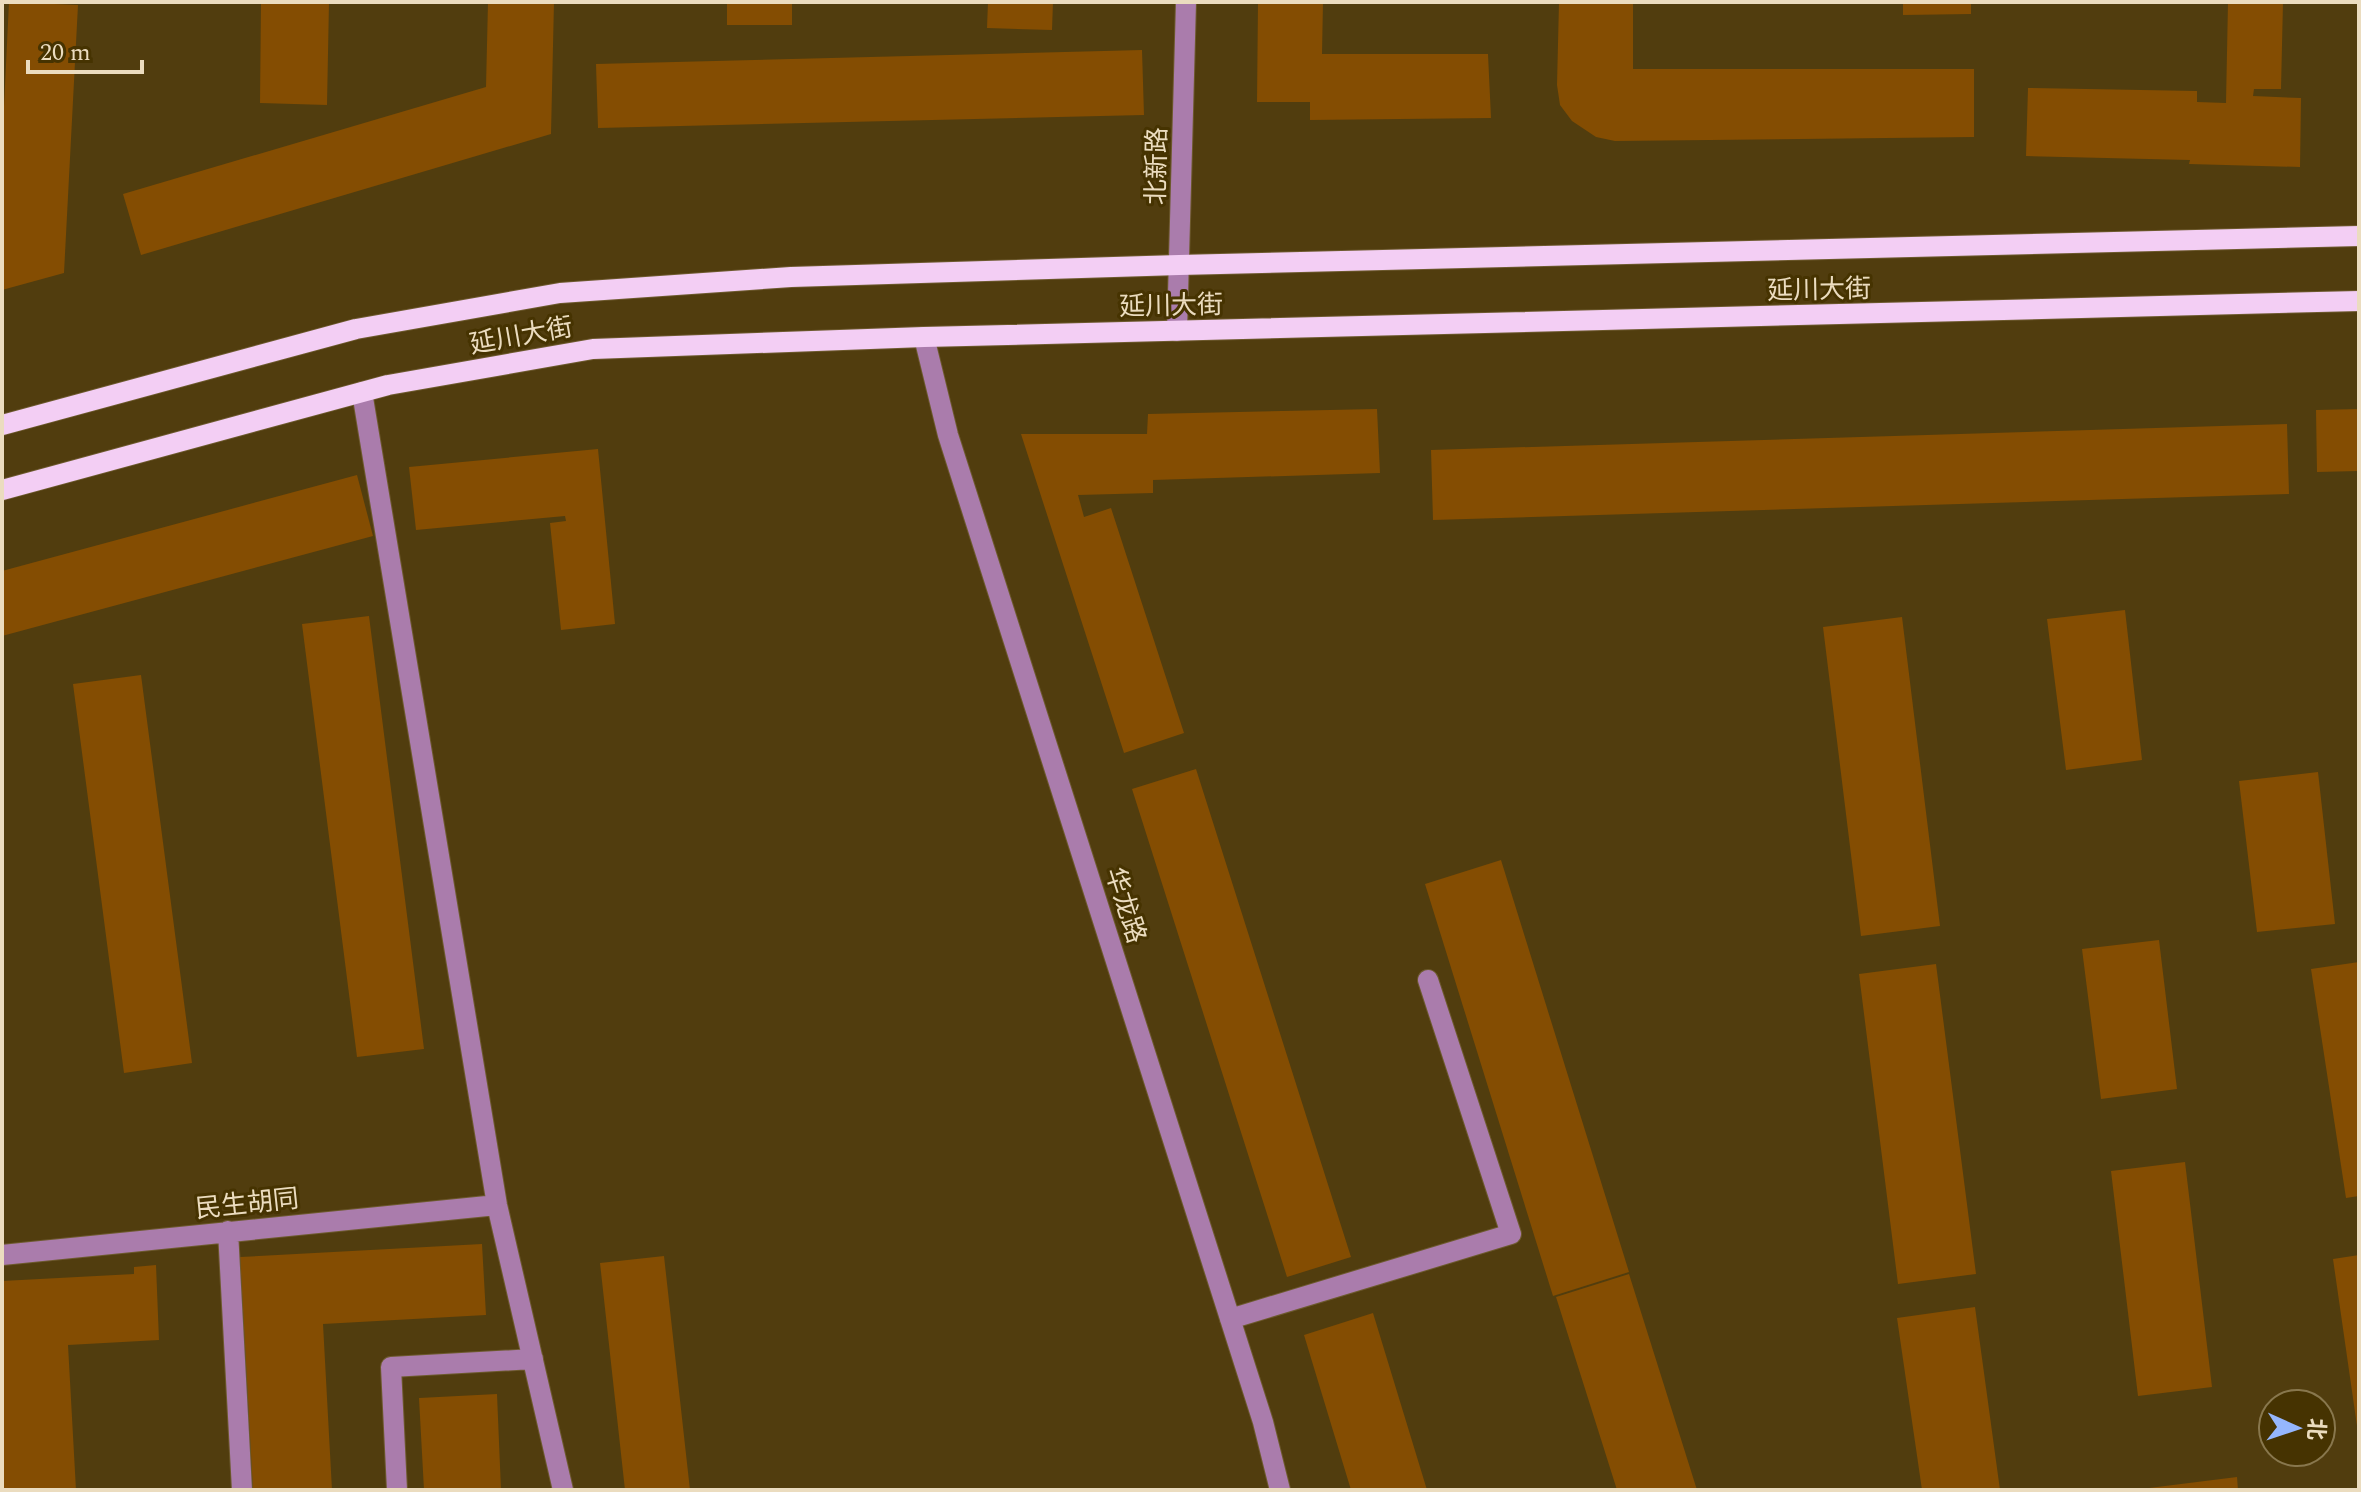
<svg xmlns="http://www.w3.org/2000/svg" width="2361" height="1492" font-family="Spectral,'Noto Sans SC',serif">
  <rect width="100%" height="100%" fill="#513d0e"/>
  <path fill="#844d02" d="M 9,2 L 78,5 L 64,273 L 2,290 L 2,148 Z
    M 261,2 L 329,2 L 327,105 L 260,103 Z
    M 488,2 L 554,2 L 551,134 L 141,255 L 123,194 L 486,87 Z
    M 727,2 L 792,2 L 792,25 L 727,25 Z
    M 988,2 L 1053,2 L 1052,30 L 987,28 Z
    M 1258,2 L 1323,2 L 1322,54 L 1488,54 L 1491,118 L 1310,120 L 1310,102 L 1257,102 Z
    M 1559,2 L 1633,2 L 1633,69 L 1974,69 L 1974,137 L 1615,141 L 1596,137 L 1572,121 L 1560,105 L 1557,85 Z
    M 1903,2 L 1971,2 L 1971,14 L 1903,15 Z
    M 2228,2 L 2283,2 L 2281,89 L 2254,89 L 2253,96 L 2301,98 L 2300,167 L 2189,164 L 2190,160 L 2026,156 L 2028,88 L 2197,91 L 2197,102 L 2226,103 Z
    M 1142,50 L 1144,115 L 598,128 L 596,64 Z
    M 1377,409 L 1380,473 L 1153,480 L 1153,493 L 1078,495 L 1084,517 L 1111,508 L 1184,733 L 1124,753 L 1021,434 L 1147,434 L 1148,414 Z
    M 2359,409 L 2359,471 L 2317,472 L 2316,410 Z
    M 2287,424 L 2289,494 L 1433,520 L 1431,450 Z
    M 598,449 L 615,624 L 561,630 L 550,523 L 566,521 L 565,516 L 416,530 L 409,467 Z
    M 357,475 L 373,536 L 2,636 L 2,571 Z
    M 2125,610 L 2142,760 L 2066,770 L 2047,619 Z
    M 369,616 L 424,1049 L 357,1057 L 302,624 Z
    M 1902,617 L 1940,926 L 1861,936 L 1823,627 Z
    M 141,675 L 192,1063 L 124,1073 L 73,684 Z
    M 1196,769 L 1351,1257 L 1287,1277 L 1132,789 Z
    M 2318,772 L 2335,924 L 2257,932 L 2239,781 Z
    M 1501,860 L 1629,1272 L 1553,1296 L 1425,884 Z
    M 2159,940 L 2177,1089 L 2101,1099 L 2082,949 Z
    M 2359,962 L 2359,1196 L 2346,1198 L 2311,969 Z
    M 1936,964 L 1976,1274 L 1898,1284 L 1859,974 Z
    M 2185,1162 L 2212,1387 L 2138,1396 L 2111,1171 Z
    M 482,1244 L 486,1315 L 323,1324 L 332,1490 L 253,1490 L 240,1257 Z
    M 2359,1255 L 2359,1426 L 2357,1426 L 2333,1259 Z
    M 664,1256 L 690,1490 L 625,1490 L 600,1263 Z
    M 156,1265 L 159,1340 L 68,1345 L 76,1490 L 2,1490 L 2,1281 L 134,1274 L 134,1267 Z
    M 1629,1274 L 1697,1490 L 1617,1490 L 1556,1297 Z
    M 1975,1307 L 2000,1490 L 1922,1490 L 1897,1318 Z
    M 1373,1313 L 1427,1490 L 1351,1490 L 1304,1335 Z
    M 497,1394 L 501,1490 L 424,1490 L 419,1398 Z
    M 2237,1477 L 2238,1490 L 2149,1490 L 2149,1488 Z"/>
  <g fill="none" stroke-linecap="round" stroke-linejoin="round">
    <defs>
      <path id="minor" d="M 1177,331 L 1186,2
        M 924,337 L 948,435 L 1263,1422 L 1280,1490
        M 362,392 L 497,1205 L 563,1490
        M 228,1231 L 242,1490
        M 2,1255 L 497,1205
        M 1230,1319 L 1511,1234 L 1428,980
        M 397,1490 L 391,1367 L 533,1359"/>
      <path id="major" d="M 2,425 L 356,329 L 560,293 L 791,277 L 1179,265 L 2359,236
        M 2,490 L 388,385 L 593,349 L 924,337 L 2359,301"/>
    </defs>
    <use href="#minor" stroke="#6d5a2e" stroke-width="22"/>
    <use href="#major" stroke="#6d5a2e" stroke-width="22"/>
    <use href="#minor" stroke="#aa7cac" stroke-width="20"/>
    <use href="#major" stroke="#f3cef4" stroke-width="20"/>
  </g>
  <g text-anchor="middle" stroke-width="6" stroke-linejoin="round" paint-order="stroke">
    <g font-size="26" fill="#ebdcbf" stroke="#463301">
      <text transform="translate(1156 166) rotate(-89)" y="9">北新路</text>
      <text transform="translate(1819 289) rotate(-1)" y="9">延川大街</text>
      <text transform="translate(1171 305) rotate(-1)" y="9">延川大街</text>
      <text transform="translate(521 335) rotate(-10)" y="9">延川大街</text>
      <text transform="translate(1126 905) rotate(72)" y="9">华龙路</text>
      <text transform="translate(247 1203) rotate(-6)" y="9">民生胡同</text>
    </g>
  </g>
  <rect width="2361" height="1492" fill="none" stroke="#ebdcbf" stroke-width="8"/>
  <g transform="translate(2297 1428) rotate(93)"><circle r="38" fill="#463301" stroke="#88774d" stroke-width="2"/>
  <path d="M0-6L14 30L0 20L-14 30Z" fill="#95b6fd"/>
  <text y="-12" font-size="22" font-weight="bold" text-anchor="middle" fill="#ebdcbf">北</text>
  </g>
  <path d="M28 60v12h114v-12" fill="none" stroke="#ebdcbf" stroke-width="4"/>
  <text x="40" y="60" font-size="24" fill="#ebdcbf" stroke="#463301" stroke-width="6" paint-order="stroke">20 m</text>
</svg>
